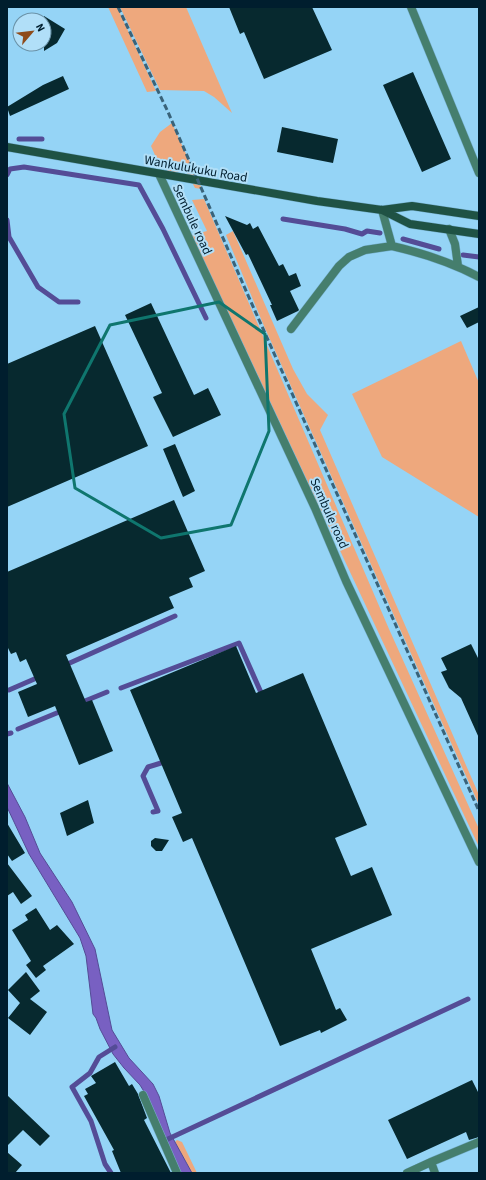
<svg xmlns="http://www.w3.org/2000/svg" width="486" height="1180" font-family="'Source Sans 3',sans-serif">
  <rect width="100%" height="100%" fill="#95d4f6"/>
  <path fill="#eea87d" d="M 108,7 L 117,7 L 156,91 L 147,92 Z
    M 120,7 L 186,7 L 232,113 L 214,97 L 204,91 L 160,90 Z
    M 172,123 L 202,189 L 195,188 L 186,171 L 170,173 L 158,162 L 151,146 L 160,132 Z
    M 204,199 L 389,629 L 479,829 L 479,847 L 192,235 L 207,231 L 192,200 Z
    M 233,231 L 293,369 L 307,394 L 328,415 L 320,430 L 479,795 L 479,805 L 264,326 L 226,235 Z
    M 461,341 L 479,383 L 479,517 L 382,457 L 352,394 Z
    M 177,1140 L 182,1142 L 197,1173 L 192,1173 L 175,1142 Z"/>
  <path fill="#7860c2" stroke="#544c96" d="M 7,783 L 25,817 L 40,853 L 72,902 L 95,949 L 112,1030 L 129,1058 L 153,1084 L 159,1096 L 170,1133 L 192,1173 L 180,1173 L 148,1098 L 140,1085 L 124,1068 L 113,1054 L 100,1029 L 96,1018 L 93,1014 L 86,956 L 80,938 L 29,854 L 7,807 Z"/>
  <g fill="none" stroke-linecap="round" stroke-linejoin="round">
    <path stroke="#544c96" stroke-width="5" d="M 19,139 L 42,139
      M 7,175 L 10,169 L 24,167 L 139,185 L 163,229 L 206,318
      M 283,219 L 345,229 L 362,234 L 367,231 L 380,233
      M 7,220 L 9,237 L 38,287 L 59,302 L 78,302
      M 403,239 L 439,249
      M 463,255 L 479,257
      M 63,666 L 175,616
      M 121,688 L 239,643 L 263,697
      M 9,690 L 39,677
      M 80,703 L 107,692
      M 18,729 L 64,710
      M 7,734 L 11,733
      M 153,812 L 158,811 L 143,776 L 148,767 L 161,763
      M 168,1139 L 468,999
      M 111,1173 L 105,1164 L 91,1121 L 72,1087 L 90,1073 L 99,1057 L 115,1047"/>
  </g>
  <path fill="#07292f" d="M 229,7 L 312,7 L 332,50 L 264,79 L 244,32 L 240,34 Z
    M 44,16 L 65,29 L 57,43 L 44,51 Z
    M 413,72 L 451,159 L 422,172 L 383,85 Z
    M 63,76 L 69,89 L 10,116 L 7,107 L 43,85 Z
    M 282,127 L 338,139 L 333,163 L 277,152 Z
    M 225,216 L 247,225 L 250,223 L 253,229 L 258,226 L 279,266 L 283,264 L 289,276 L 296,273 L 301,286 L 290,291 L 299,310 L 298,311 L 277,321 L 270,305 L 272,305 L 248,254 L 246,255 Z
    M 151,303 L 194,395 L 208,388 L 221,415 L 173,437 L 153,397 L 162,393 L 125,315 Z
    M 479,307 L 479,322 L 467,328 L 460,316 Z
    M 95,326 L 148,446 L 7,507 L 7,364 Z
    M 175,444 L 195,491 L 183,497 L 163,449 Z
    M 174,500 L 205,571 L 189,578 L 193,587 L 169,597 L 174,608 L 66,655 L 86,702 L 92,700 L 113,751 L 79,765 L 55,706 L 28,717 L 18,692 L 37,684 L 26,659 L 20,662 L 16,652 L 11,654 L 7,646 L 7,572 Z
    M 471,644 L 479,660 L 479,738 L 461,698 L 449,688 L 441,672 L 447,670 L 441,658 Z
    M 236,646 L 256,693 L 303,673 L 367,825 L 335,838 L 351,876 L 372,867 L 392,915 L 311,949 L 336,1010 L 340,1008 L 347,1020 L 321,1033 L 320,1030 L 280,1046 L 192,838 L 183,842 L 172,817 L 182,813 L 130,690 Z
    M 88,800 L 94,823 L 67,836 L 60,813 Z
    M 7,823 L 25,853 L 12,861 L 7,854 Z
    M 155,838 L 169,840 L 162,851 L 156,851 L 151,846 L 151,841 Z
    M 7,863 L 32,896 L 21,904 L 13,892 L 7,896 Z
    M 36,908 L 50,930 L 57,925 L 74,944 L 43,966 L 46,970 L 36,978 L 26,965 L 31,961 L 12,930 L 28,920 L 25,915 Z
    M 26,972 L 40,991 L 30,999 L 47,1012 L 30,1035 L 8,1018 L 20,1003 L 8,990 Z
    M 115,1062 L 129,1086 L 132,1084 L 138,1094 L 147,1118 L 144,1120 L 171,1173 L 121,1173 L 112,1151 L 114,1150 L 84,1096 L 88,1094 L 85,1089 L 96,1083 L 91,1076 Z
    M 472,1080 L 479,1094 L 479,1137 L 469,1140 L 466,1132 L 407,1159 L 388,1120 Z
    M 7,1095 L 50,1136 L 40,1146 L 23,1130 L 7,1146 Z
    M 7,1152 L 22,1165 L 15,1173 L 7,1173 Z"/>
  <g fill="none" stroke-linecap="round" stroke-linejoin="round">
    <defs>
      <path id="service" d="M 411,7 L 479,173
        M 382,210 L 392,246 C 422,253 451,262 479,277
        M 449,229 L 455,244 L 458,266
        M 291,329 L 339,266 L 349,257 L 365,250 L 392,246
        M 407,1173 L 431,1162
        M 435,1173 L 431,1162 L 479,1142"/>
      <path id="minor" d="M 159,174 L 315,508 L 346,581 L 479,862
        M 143,1095 L 177,1173"/>
      <path id="secondary" d="M 7,147 L 317,201 L 382,210 L 412,206 L 479,216
        M 382,210 L 410,224 L 479,234"/>
    </defs>
    <use href="#service" stroke="#77b0ce" stroke-width="9"/>
    <use href="#minor" stroke="#77b0ce" stroke-width="9"/>
    <use href="#secondary" stroke="#77b0ce" stroke-width="9"/>
    <use href="#service" stroke="#457e6d" stroke-width="8"/>
    <use href="#minor" stroke="#457e6d" stroke-width="8"/>
    <use href="#secondary" stroke="#1f5244" stroke-width="8"/>
    <path stroke="#39637a" stroke-width="3" stroke-dasharray="6 3" stroke-linecap="butt" d="M 118,7 L 168,112 L 247,293 L 479,811"/>
  </g>
  <path fill="none" stroke="#0f766e" stroke-width="3" stroke-linejoin="round" d="M 219,302 L 265,334 L 269,431 L 231,525 L 161,538 L 75,488 L 64,414 L 110,325 Z"/>
  <g text-anchor="middle" stroke-width="4" stroke-linejoin="round" paint-order="stroke">
    <g font-size="13" fill="#001e2e" stroke="#b1dff8">
      <text transform="translate(196 168) rotate(10)" y="5">Wankulukuku Road</text>
      <text transform="translate(193 219) rotate(65)" y="5">Sembule road</text>
      <text transform="translate(330 513) rotate(66)" y="5">Sembule road</text>
    </g>
  </g>
  <rect width="486" height="1180" fill="none" stroke="#001e2e" stroke-width="16"/>
  <g transform="translate(32 32) rotate(62)"><circle r="19" fill="#b1dff8" stroke="#6a92a7"/>
  <path d="M0-3L7 15L0 10L-7 15Z" fill="#8e4b1b"/>
  <text y="-6" font-size="11" font-weight="bold" text-anchor="middle" fill="#001e2e">N</text>
  </g>
</svg>
